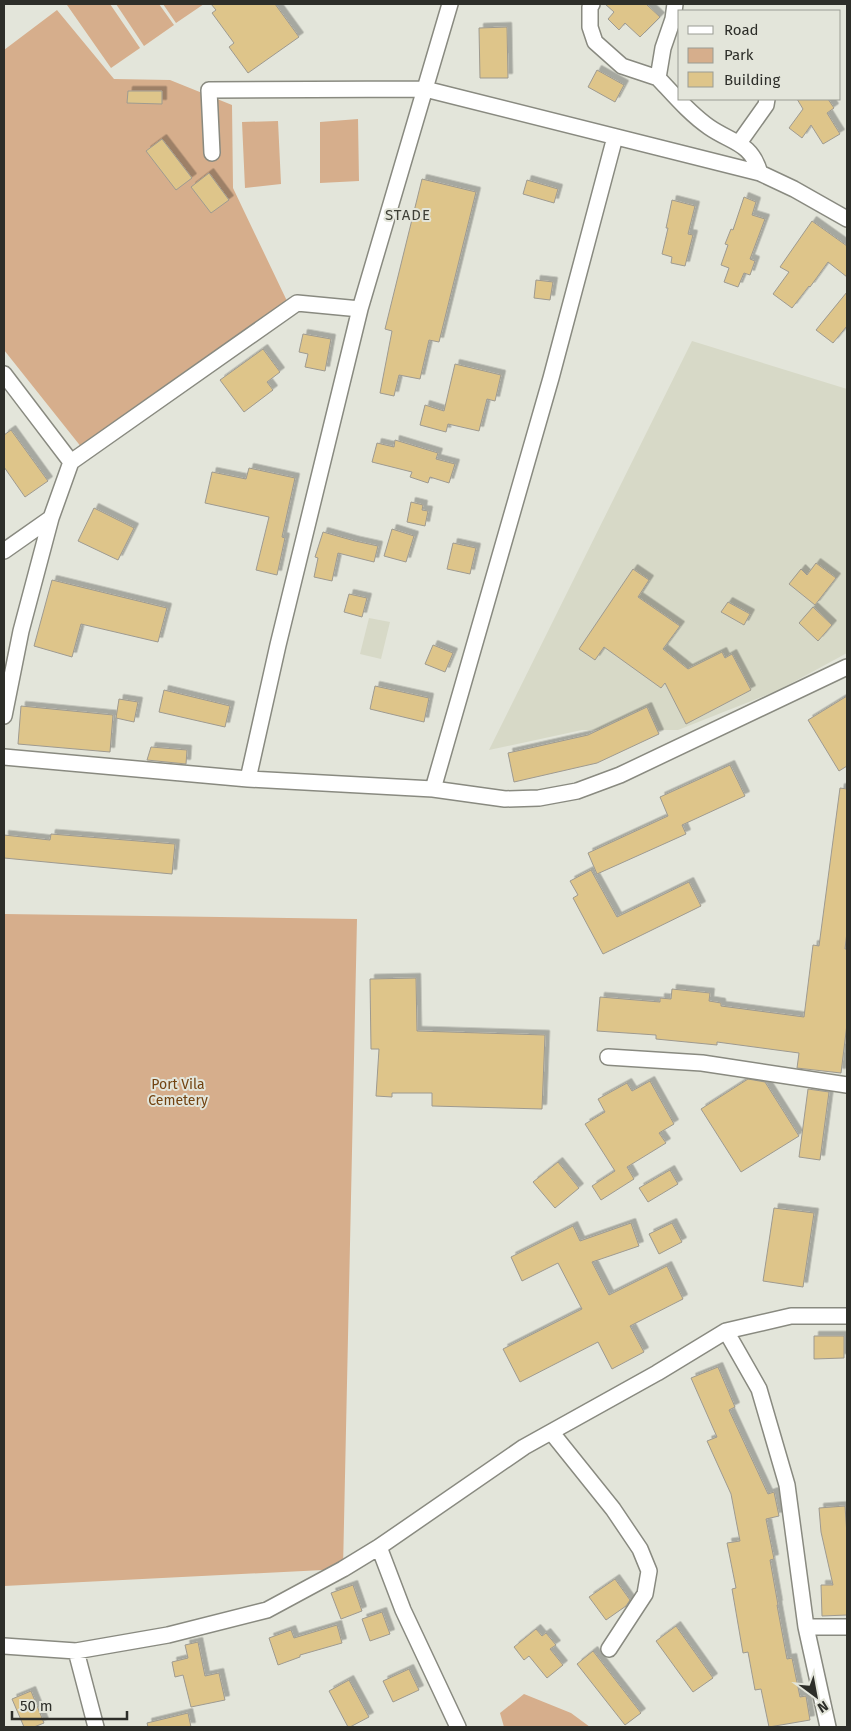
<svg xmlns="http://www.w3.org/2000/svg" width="851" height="1731" font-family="'Fira Sans',sans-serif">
  <defs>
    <filter id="shadow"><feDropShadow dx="4.5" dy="-4.5" stdDeviation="0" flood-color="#0004"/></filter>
  </defs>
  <rect width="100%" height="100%" fill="#e3e5da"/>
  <path fill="#d7d9c7" d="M 692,341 L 847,389 L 847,653 L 777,691 L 678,730 L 582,730 L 489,750 Z
    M 369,618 L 390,622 L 381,659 L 360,654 Z"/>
  <path fill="#d6ae8c" d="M 69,4 L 110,4 L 140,48 L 111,68 L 67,5 Z
    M 116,4 L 159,4 L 174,25 L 144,46 Z
    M 163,4 L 204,4 L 176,23 Z
    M 57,10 L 114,79 L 170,80 L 232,105 L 233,188 L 287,301 L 82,448 L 4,350 L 4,50 Z
    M 358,119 L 359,181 L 320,183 L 320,122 Z
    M 278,121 L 281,184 L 245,188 L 242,122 Z
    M 4,914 L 357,919 L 343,1569 L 4,1586 Z
    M 524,1694 L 571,1713 L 590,1727 L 504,1727 L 500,1713 Z"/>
  <path fill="#dec58a" stroke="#9e9a90" filter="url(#shadow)" d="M 211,4 L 275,4 L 299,37 L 248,73 L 229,47 L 234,43 L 212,13 L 216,10 Z
    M 605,4 L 646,4 L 660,17 L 640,37 L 625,23 L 619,30 L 608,19 L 614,12 Z
    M 507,27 L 508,78 L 480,78 L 479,28 Z
    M 597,70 L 624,85 L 615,102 L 588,87 Z
    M 128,91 L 162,91 L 162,104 L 127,103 Z
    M 797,99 L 828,99 L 834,108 L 827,113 L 840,134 L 823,144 L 811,125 L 802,138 L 789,128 L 803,109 Z
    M 162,139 L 192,178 L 176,190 L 146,151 Z
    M 209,173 L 229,200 L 211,213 L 191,187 Z
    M 422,179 L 476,192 L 439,342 L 429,340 L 420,379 L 399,375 L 394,396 L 380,393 L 392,331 L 385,329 Z
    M 527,180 L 558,189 L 554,203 L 523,194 Z
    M 744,197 L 756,202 L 752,215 L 765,219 L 750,259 L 755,261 L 750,275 L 744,273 L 738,287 L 724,282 L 729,268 L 721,265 L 728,245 L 725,244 L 731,229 L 733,230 Z
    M 672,200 L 695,206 L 688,234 L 693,235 L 685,266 L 671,263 L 672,257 L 662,254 L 668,228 L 666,228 Z
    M 812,221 L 847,246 L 847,277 L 828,262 L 810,287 L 809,286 L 792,308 L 773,294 L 789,272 L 780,267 Z
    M 536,280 L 553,282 L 550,300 L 534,298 Z
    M 847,292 L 847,326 L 833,343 L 816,330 Z
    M 303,334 L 331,339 L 325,371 L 305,367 L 308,354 L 299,352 Z
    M 263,349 L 280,372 L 267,382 L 273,390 L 244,412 L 220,380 Z
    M 455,364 L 501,375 L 495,401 L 487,399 L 479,431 L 448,424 L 446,432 L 420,425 L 425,405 L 444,411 Z
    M 11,430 L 48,481 L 25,497 L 4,467 L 4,435 Z
    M 395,440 L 438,453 L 436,459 L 455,464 L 449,483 L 430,477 L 428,483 L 410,477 L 412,472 L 372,462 L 377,443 L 394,447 Z
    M 249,468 L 295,478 L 282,537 L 285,538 L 277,575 L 256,570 L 269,517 L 205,503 L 212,472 L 246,479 Z
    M 411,502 L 423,505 L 422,510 L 428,511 L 425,526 L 407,522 Z
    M 94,508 L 134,528 L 118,560 L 78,541 Z
    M 392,529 L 414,536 L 406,562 L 384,556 Z
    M 323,532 L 355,541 L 378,546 L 374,562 L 338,553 L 332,581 L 314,577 L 318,558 L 315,557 Z
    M 453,543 L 476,548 L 470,574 L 447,569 Z
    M 816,563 L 836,578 L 815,605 L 789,584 L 801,569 L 807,575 Z
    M 633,569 L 649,580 L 638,597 L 680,626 L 663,649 L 688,669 L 722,652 L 725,658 L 732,654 L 751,690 L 686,724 L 665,683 L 661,688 L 604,647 L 595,660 L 579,649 Z
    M 52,580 L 167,608 L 158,642 L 81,624 L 72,657 L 34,646 Z
    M 349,594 L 367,598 L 362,617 L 344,612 Z
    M 728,602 L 750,614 L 744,625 L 721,612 Z
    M 813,607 L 832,625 L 818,641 L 799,623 Z
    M 433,645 L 453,653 L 445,672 L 425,664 Z
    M 375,686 L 429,698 L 424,722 L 370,709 Z
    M 164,690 L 230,706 L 225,727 L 159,712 Z
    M 847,696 L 847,766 L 839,771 L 808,720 Z
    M 119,699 L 138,702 L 134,722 L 116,718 Z
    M 21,706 L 113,715 L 110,752 L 18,744 Z
    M 647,707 L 659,734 L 597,763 L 514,782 L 508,753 L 588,735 Z
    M 151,747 L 187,750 L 186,764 L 147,760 Z
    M 730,765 L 745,796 L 682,825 L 686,834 L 597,874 L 588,853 L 668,816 L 660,797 Z
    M 840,788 L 847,789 L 847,932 L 845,949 L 847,949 L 847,1024 L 841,1073 L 797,1068 L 799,1053 L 717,1042 L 717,1045 L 656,1039 L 656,1035 L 597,1031 L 600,997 L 660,1002 L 660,998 L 671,999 L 672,989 L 710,993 L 709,1001 L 721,1003 L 721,1006 L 804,1017 L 813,945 L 819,946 Z
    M 51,834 L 175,844 L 172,874 L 4,858 L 4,835 L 50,840 Z
    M 591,870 L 617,917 L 689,882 L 701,906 L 603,954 L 573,898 L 578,895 L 570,881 Z
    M 416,978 L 417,1031 L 545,1035 L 542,1109 L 432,1106 L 432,1093 L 392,1093 L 392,1097 L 376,1096 L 379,1049 L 371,1049 L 370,979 Z
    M 748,1079 L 765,1082 L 799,1136 L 741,1172 L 701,1109 Z
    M 650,1081 L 674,1124 L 659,1133 L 666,1143 L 627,1167 L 634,1179 L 601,1200 L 592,1186 L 615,1171 L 585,1124 L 605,1112 L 598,1099 L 627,1083 L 632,1091 Z
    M 808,1089 L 829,1092 L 820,1160 L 799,1157 Z
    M 558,1162 L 579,1188 L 555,1208 L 533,1182 Z
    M 670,1170 L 678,1184 L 648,1202 L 639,1188 Z
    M 774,1208 L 814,1213 L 803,1287 L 763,1281 Z
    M 631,1223 L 639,1246 L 592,1262 L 609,1295 L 667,1266 L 683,1299 L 630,1326 L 644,1352 L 612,1369 L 598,1342 L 520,1382 L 503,1349 L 582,1309 L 558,1263 L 522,1281 L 511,1257 L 573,1226 L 580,1241 Z
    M 672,1223 L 682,1242 L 659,1254 L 649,1234 Z
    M 814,1336 L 844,1336 L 844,1358 L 814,1359 Z
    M 718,1367 L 735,1407 L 729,1410 L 768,1494 L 774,1492 L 779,1516 L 766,1519 L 774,1559 L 770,1560 L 778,1605 L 777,1605 L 787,1659 L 792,1658 L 800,1697 L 806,1696 L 810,1720 L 769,1727 L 761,1689 L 755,1690 L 748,1652 L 743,1653 L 732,1589 L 736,1588 L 727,1543 L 740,1541 L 731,1494 L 707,1441 L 717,1437 L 691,1378 Z
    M 845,1506 L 847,1535 L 847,1615 L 822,1616 L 821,1585 L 833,1585 L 821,1532 L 819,1508 Z
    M 615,1579 L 630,1600 L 626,1606 L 606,1620 L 589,1597 Z
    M 353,1585 L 362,1611 L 341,1619 L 331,1593 Z
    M 382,1612 L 390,1634 L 370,1641 L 362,1619 Z
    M 337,1625 L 342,1643 L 300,1655 L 300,1657 L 278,1665 L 269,1638 L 291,1630 L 294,1638 Z
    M 676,1626 L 713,1678 L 693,1692 L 656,1641 Z
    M 536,1629 L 542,1636 L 546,1633 L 556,1645 L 550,1649 L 563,1665 L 547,1678 L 529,1656 L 524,1660 L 514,1647 Z
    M 198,1642 L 205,1676 L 219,1673 L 225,1700 L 191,1707 L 183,1675 L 175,1677 L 172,1662 L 188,1658 L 185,1645 Z
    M 593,1651 L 641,1713 L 625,1725 L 577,1664 Z
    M 409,1669 L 419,1690 L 393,1702 L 383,1681 Z
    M 349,1680 L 369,1717 L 350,1727 L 348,1727 L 329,1691 Z
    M 31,1691 L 44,1723 L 34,1727 L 24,1727 L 12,1699 Z
    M 188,1713 L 191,1727 L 148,1727 L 147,1723 Z"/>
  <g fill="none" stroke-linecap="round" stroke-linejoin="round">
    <defs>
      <path id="street" d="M 592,4 L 590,7 L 590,27 L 595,42 L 622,66 L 658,78
        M 675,4 L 673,19 L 663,48 L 658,78 C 674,95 690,114 709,127 C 732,143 751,142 760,173
        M 739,143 L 766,105 L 767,99
        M 212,153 L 209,90 L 425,89 L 760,173 L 794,189 L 847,219
        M 4,374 L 71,462
        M 4,551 L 51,518
        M 4,716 L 21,631 L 51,518 L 71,462 L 297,303 L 360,309
        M 4,757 L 248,779 L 433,789 L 505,799 L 539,798 L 577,791 L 620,775 L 847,667
        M 248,779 L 278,645 L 360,309 L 450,4
        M 433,789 L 551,378 L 615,137
        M 608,1057 L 702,1063 L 847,1085
        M 726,1331 L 759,1389 L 787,1485 L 806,1627 L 828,1727
        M 552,1433 L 613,1509 L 640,1549 L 649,1571 L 645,1594 L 609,1649
        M 379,1547 L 403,1610 L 458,1727
        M 806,1627 L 847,1627
        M 4,1646 L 76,1651 L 168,1635 L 267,1610 L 343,1569 L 379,1547 L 524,1447 L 657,1373 L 726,1331 L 791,1316 L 847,1316
        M 76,1651 L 96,1727"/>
    </defs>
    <use href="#street" stroke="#898a80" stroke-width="18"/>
    <use href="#street" stroke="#fff" stroke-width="15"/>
  </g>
  <g text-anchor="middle" stroke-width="4" stroke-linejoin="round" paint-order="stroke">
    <g font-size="14" fill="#724311" stroke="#e3e5da">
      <text x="178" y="1089">Port Vila<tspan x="178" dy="16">Cemetery</tspan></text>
    </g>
    <g font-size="15" letter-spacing="1" fill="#3f4037" stroke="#e3e5da">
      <text x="408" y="220">STADE</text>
    </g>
  </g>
  <rect width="851" height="1731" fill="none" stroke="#2d2e29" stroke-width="10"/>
  <rect x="678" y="10" width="162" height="90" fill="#e3e5da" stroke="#9a9c93"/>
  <rect x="688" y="26" width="25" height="8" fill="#ffffff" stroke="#9a9c93"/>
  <text x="724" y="35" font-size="15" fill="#2d2e29">Road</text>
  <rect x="688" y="48" width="25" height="15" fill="#d6ae8c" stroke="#9a9c93"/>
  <text x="724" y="60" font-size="15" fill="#2d2e29">Park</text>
  <rect x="688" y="72" width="25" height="15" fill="#dec58a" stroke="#9a9c93"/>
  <text x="724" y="85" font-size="15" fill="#2d2e29">Building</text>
  <g transform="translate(816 1696) rotate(148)" stroke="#e3e5da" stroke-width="4" paint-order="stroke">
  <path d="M0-4L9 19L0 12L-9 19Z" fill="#2d2e29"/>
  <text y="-8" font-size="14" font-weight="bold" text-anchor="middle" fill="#2d2e29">N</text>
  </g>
  <path d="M12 1711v8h115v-8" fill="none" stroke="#2d2e29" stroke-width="2.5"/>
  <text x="20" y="1711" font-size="15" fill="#2d2e29" stroke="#e3e5da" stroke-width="4" paint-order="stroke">50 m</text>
</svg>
